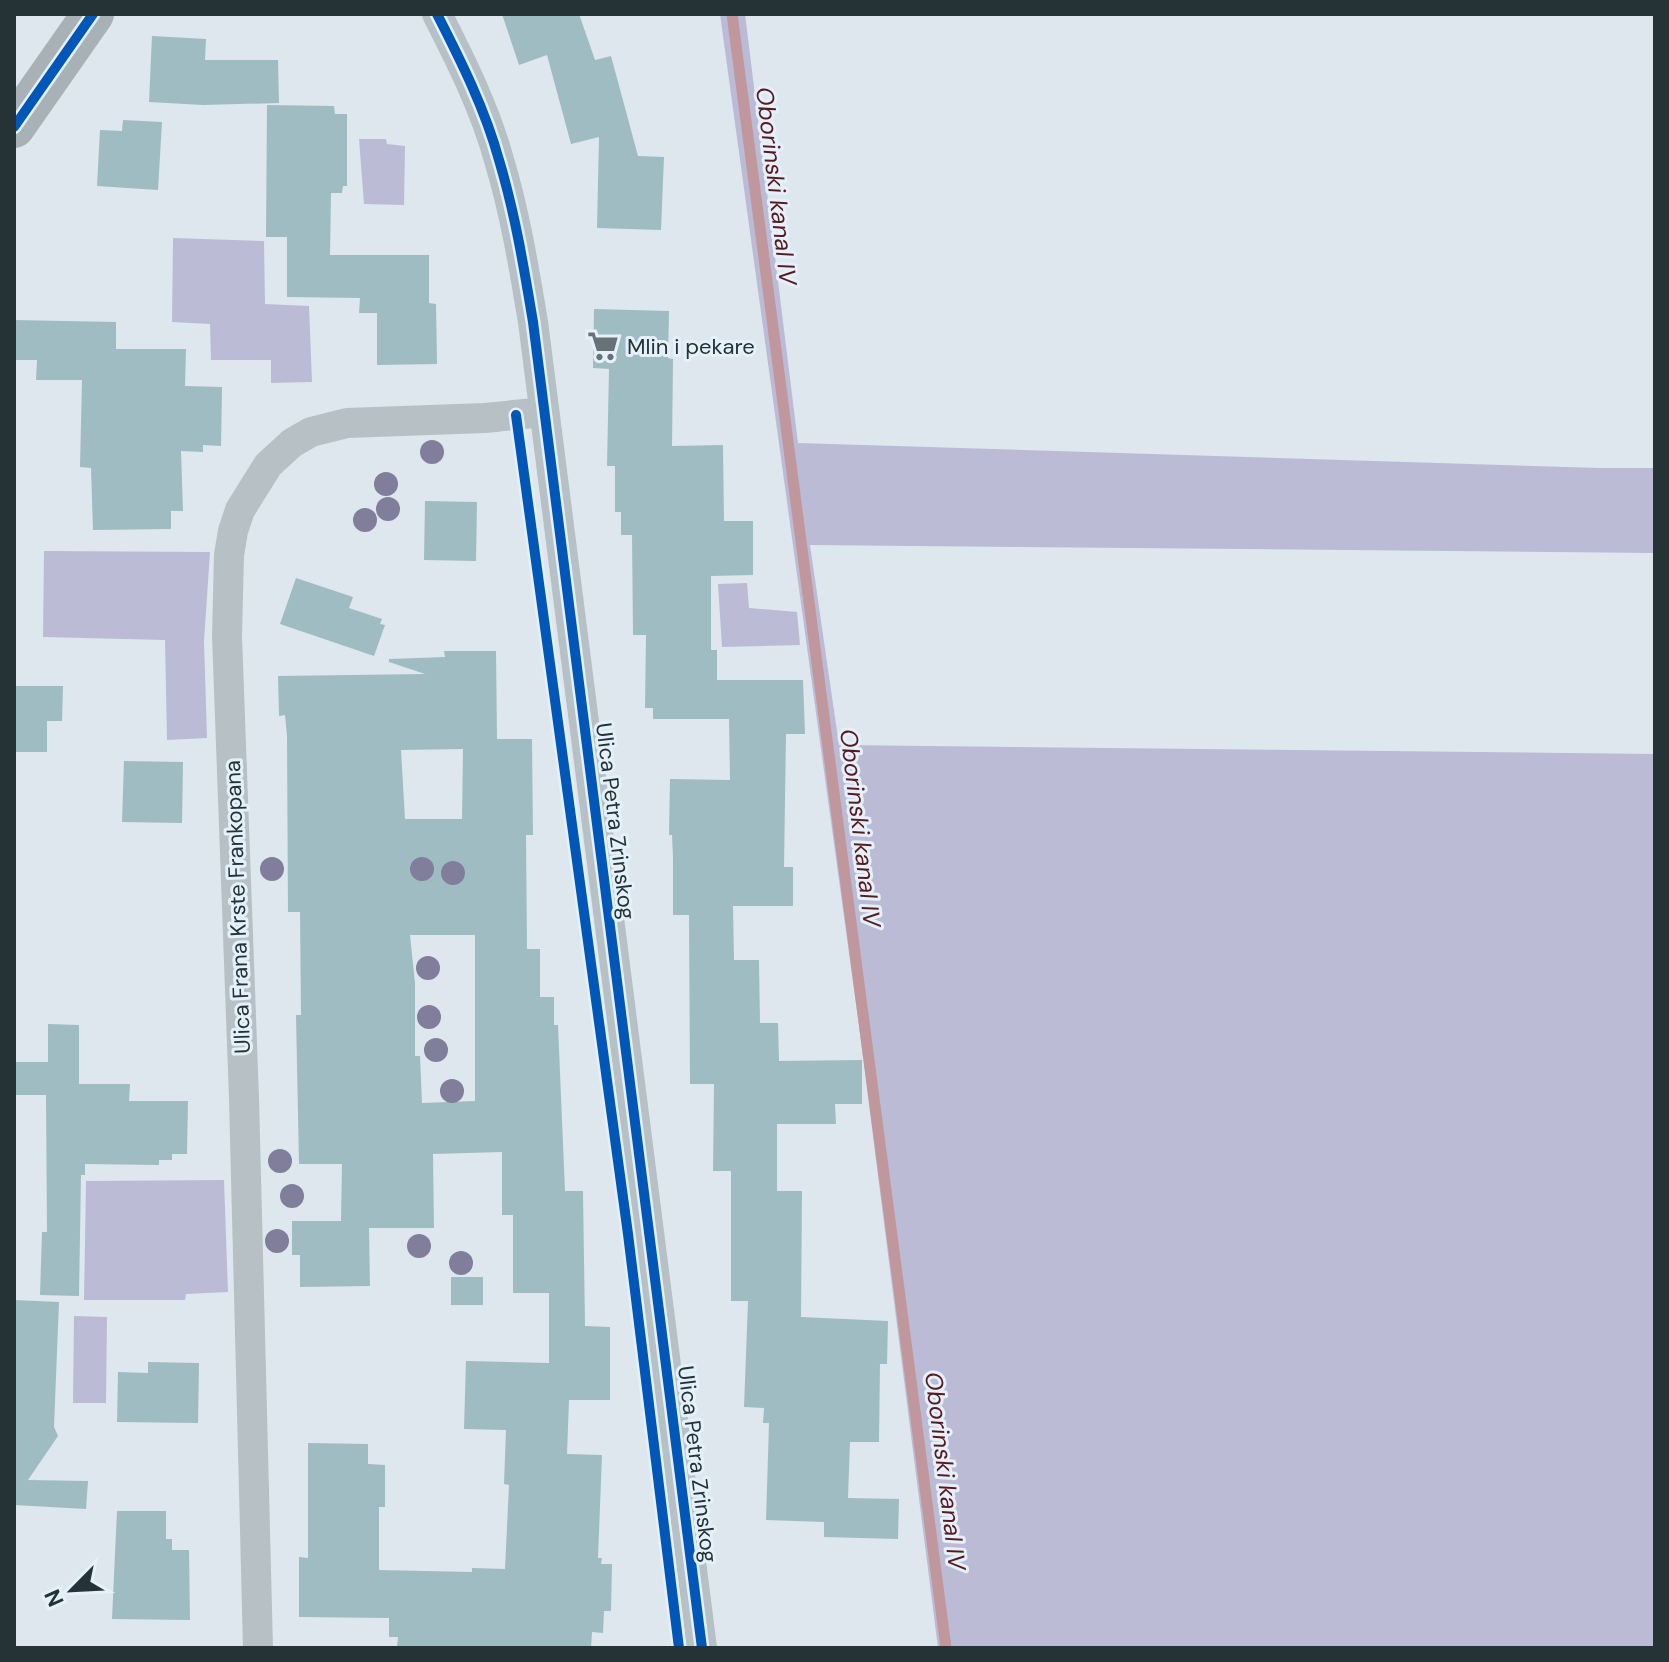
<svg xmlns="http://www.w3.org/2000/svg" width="1669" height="1662" font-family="'DM Sans',sans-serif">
  <rect width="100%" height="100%" fill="#dee7ed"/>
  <path fill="#bcbbd5" d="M 720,14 L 745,14 L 798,443 L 1600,468 L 1655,468 L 1655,553 L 810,545 L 839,745 L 1655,754 L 1655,1648 L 938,1648 L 859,1026 Z
    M 359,139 L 386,139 L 387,144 L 405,146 L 404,205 L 364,204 Z
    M 173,238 L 264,241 L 265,304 L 309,306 L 312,382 L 271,383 L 271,360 L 211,360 L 210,324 L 172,322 Z
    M 44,551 L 210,552 L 204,641 L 207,738 L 167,740 L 165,640 L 43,637 Z
    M 747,583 L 749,608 L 797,612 L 800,645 L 722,647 L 718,584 Z
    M 224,1180 L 228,1292 L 186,1294 L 185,1300 L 84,1300 L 86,1181 Z
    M 74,1316 L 107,1317 L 106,1403 L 73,1403 Z"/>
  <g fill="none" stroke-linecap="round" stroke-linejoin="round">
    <path stroke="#bf979d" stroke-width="11" d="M 732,14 L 946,1648"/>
  </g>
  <path fill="#9fbcc2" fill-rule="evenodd" d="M 502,14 L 579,14 L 595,60 L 611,56 L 638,156 L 664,157 L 661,230 L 597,228 L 599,137 L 571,144 L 547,55 L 519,65 Z
    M 152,36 L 206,39 L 205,60 L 278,60 L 279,103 L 203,105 L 149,102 Z
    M 267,105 L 334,106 L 335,114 L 347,114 L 347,186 L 343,186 L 342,193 L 331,193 L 330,255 L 429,255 L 429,303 L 436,304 L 437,364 L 377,365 L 377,313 L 359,313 L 360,298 L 287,297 L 287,237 L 266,237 Z
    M 123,120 L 162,122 L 158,190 L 97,186 L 100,130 L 122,131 Z
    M 594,309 L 669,311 L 668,358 L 673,359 L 672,446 L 723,445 L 724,521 L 753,521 L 753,575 L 711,576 L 711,650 L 717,650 L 717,680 L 803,680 L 805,734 L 786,734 L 784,867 L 793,867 L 793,906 L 733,906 L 734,960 L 759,960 L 760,1023 L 778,1023 L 779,1061 L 862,1060 L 862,1104 L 835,1104 L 836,1124 L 777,1124 L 777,1191 L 802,1191 L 801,1317 L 888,1321 L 887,1364 L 880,1364 L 879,1442 L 850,1442 L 848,1498 L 899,1499 L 898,1539 L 824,1537 L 824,1522 L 766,1520 L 769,1423 L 763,1423 L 764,1408 L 744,1407 L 748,1301 L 731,1301 L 731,1171 L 713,1171 L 714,1084 L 690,1084 L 689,915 L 673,915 L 673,858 L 672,835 L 669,835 L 670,779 L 730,780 L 729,719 L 653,719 L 653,708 L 645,708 L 646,635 L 633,635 L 632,535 L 621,535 L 621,512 L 615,512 L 615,466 L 607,466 L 609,369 L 593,368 Z
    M 14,320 L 116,322 L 116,349 L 186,349 L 185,386 L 222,387 L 221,446 L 203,445 L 203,452 L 181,451 L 183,511 L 171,511 L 171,529 L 93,530 L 91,468 L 80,467 L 82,380 L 36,380 L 37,360 L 14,360 Z
    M 425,501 L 477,502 L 476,561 L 424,560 Z
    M 296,578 L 353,597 L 349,608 L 382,619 L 380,624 L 385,625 L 374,656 L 280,624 Z
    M 444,651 L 496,651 L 497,739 L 532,739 L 533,835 L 526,835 L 527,949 L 540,949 L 540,997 L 554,997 L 554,1025 L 558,1025 L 565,1191 L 583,1191 L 585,1326 L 610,1327 L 610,1400 L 569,1400 L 567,1454 L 602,1455 L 598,1558 L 602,1558 L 601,1564 L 612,1564 L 611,1611 L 604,1611 L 603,1633 L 592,1632 L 591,1648 L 397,1647 L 398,1637 L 389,1637 L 389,1618 L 299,1617 L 299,1557 L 308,1558 L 308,1443 L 368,1444 L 368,1464 L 385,1465 L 385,1507 L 379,1507 L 379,1570 L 472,1572 L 472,1568 L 505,1569 L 509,1485 L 504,1484 L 506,1430 L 464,1429 L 466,1361 L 549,1363 L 549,1293 L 513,1293 L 513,1215 L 502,1215 L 502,1152 L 433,1154 L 434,1228 L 369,1228 L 370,1286 L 300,1287 L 300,1255 L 292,1255 L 292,1221 L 341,1221 L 342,1164 L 299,1164 L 296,1015 L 301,1015 L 300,912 L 288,912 L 287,736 L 285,715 L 279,716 L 278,676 L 425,674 L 389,662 L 389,659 L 445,657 ZM 463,749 L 462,819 L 405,819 L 401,750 ZM 410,935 L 475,935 L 475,1101 L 422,1103 L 420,1056 L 415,1056 L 415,983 Z
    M 14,686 L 63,686 L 62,721 L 47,721 L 47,752 L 14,752 Z
    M 124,761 L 183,762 L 182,823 L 122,822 Z
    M 48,1024 L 79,1025 L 79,1084 L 130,1084 L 129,1101 L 188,1101 L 187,1154 L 172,1154 L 172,1160 L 159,1160 L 159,1165 L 85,1164 L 85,1175 L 81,1175 L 79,1296 L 40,1295 L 42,1232 L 47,1232 L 46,1095 L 14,1095 L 14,1062 L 48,1062 Z
    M 451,1277 L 483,1277 L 483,1305 L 451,1305 Z
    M 14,1300 L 59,1302 L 54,1427 L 58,1436 L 28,1480 L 88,1481 L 86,1509 L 14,1505 Z
    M 148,1362 L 199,1363 L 198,1423 L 117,1422 L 118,1372 L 148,1373 Z
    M 117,1511 L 166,1511 L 166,1539 L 172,1539 L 172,1550 L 189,1550 L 190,1620 L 112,1619 Z"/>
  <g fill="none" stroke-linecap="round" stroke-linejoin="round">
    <path stroke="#b7c0c5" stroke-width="30" d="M 437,14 C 461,61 485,109 499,160 C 515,213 524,268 533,322 L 702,1648
      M 258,1648 L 244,1098 L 227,636 L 229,555 L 233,531 L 240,510 L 268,465 L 292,443 L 311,432 L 347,423 L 485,418 L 544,412"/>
    <path stroke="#a8b1b6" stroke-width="42" d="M 14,127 L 93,14"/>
    <defs>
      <path id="cycleway" d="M 437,14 C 461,61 485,109 499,160 C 515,213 524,268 533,322 L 702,1648
        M 14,127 L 93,14
        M 516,415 L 628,1234 L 679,1648"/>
    </defs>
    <use href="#cycleway" stroke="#e4f1fa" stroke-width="15"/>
    <use href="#cycleway" stroke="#0057b8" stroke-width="10"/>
  </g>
  <g fill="#807e9a">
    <circle cx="432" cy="452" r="12"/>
    <circle cx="386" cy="484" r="12"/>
    <circle cx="388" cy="509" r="12"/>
    <circle cx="365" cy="520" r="12"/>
    <circle cx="272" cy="869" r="12"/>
    <circle cx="422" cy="869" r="12"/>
    <circle cx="453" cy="873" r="12"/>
    <circle cx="428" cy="968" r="12"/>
    <circle cx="429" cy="1017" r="12"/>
    <circle cx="436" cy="1050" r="12"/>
    <circle cx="452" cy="1091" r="12"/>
    <circle cx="280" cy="1161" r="12"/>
    <circle cx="292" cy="1196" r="12"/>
    <circle cx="277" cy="1241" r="12"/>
    <circle cx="419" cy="1246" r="12"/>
    <circle cx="461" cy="1263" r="12"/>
  </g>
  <defs>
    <symbol id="supermarket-bare" viewBox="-9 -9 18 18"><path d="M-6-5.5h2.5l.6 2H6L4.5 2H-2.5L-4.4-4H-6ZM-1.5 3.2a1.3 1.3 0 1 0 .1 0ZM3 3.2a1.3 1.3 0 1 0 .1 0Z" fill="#667276" stroke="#e4f1fa" stroke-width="2.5" paint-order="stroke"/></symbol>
  </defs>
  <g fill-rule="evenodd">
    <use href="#supermarket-bare" x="581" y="324" width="44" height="44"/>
  </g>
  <g text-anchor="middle" stroke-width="6" stroke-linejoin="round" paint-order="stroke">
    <g font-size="22" fill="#263336" stroke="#e4f1fa" text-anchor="start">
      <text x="627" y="354">Mlin i pekare</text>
    </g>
    <g font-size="22" fill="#263336" stroke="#e4f1fa">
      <text transform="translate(616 821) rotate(83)" y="8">Ulica Petra Zrinskog</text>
      <text transform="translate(237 907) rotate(-92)" y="8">Ulica Frana Krste Frankopana</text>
      <text transform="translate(698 1464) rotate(83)" y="8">Ulica Petra Zrinskog</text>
    </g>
    <g font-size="24" font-style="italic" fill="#5a191d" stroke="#e4f1fa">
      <text transform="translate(776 186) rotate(83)" y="8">Oborinski kanal IV</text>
      <text transform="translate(860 828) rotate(83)" y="8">Oborinski kanal IV</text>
      <text transform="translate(945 1471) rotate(83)" y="8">Oborinski kanal IV</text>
    </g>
  </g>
  <rect width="1669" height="1662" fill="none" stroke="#263336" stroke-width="32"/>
  <g transform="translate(72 1590) rotate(246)" stroke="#e4f1fa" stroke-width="6" paint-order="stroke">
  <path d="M0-6L14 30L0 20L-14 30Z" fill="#263336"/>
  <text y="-12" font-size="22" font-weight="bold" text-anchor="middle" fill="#263336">N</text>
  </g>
</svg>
